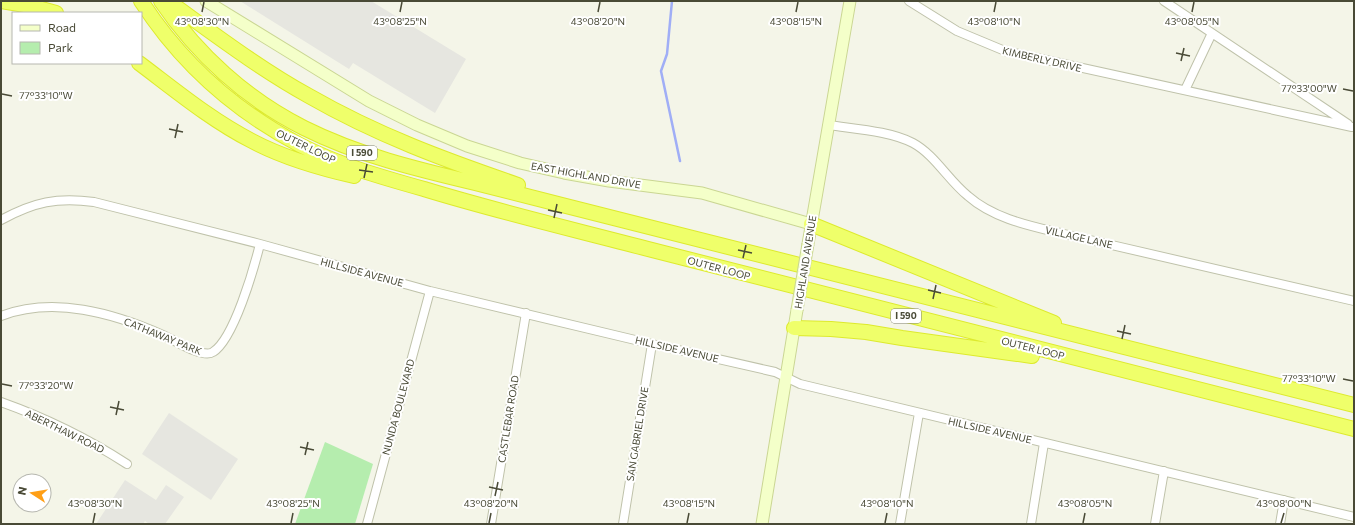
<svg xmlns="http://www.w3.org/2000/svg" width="1355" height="525" font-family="Commissioner,sans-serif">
  <rect width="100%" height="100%" fill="#f4f5e8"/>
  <path fill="#b5edae" d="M 325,442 L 373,464 L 355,524 L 295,524 Z"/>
  <path fill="#e6e6e0" d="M 240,1 L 371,1 L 466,59 L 435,113 L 353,63 L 349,69 Z
    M 169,413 L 238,459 L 211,500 L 142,454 Z
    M 125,480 L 156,500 L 166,485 L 184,497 L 165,524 L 149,524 L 145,521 L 143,524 L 96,524 Z"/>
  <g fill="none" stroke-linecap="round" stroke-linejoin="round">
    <path stroke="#a0aef6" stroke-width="2.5" d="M 672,1 L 667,54 L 661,71 L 680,161"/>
    <defs>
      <path id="street" d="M 909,1 L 957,31 L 1005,51 L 1352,127
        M 1164,1 L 1348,124
        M 1185,90 L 1212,33
        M 829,125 C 855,129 890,131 913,143 C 935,155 948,180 968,196 C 994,219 1031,226 1064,234 L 1354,301
        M 1,220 C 34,202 57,197 94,202 L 260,244 L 430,291 L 652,344 L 775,372 L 800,384 L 1354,517
        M 1,316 C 54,296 113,313 163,335 C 174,340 203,359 213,352 C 234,339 254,268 260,244
        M 1,402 C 46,418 87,438 127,464
        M 367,524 L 430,291
        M 491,524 L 526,313
        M 623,524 L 652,344
        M 900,524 L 919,413
        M 1031,524 L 1044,443
        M 1155,524 L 1164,471
        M 1280,524 L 1284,500"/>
      <path id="secondary" d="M 206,1 L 369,101 L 417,125 L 467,146 L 520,163 L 564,173 L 609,181 L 702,193 L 811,224
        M 808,244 L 850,1
        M 762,524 L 797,310"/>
      <path id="highway" d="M 1,1 L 31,6 L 56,13
        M 141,1 C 181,63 235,111 300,145 C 339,165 381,177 424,189 C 499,212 576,230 652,250 C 886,311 1120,370 1354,429
        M 161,1 C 197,54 246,99 304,128 C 358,155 416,169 475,183 C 533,198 591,212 649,227 C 884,287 1119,347 1354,405
        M 168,1 C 214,34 260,69 309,96 C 377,135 445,160 518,185
        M 139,63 C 175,90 211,120 252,141 C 284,158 319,168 354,176
        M 811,224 L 1054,323
        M 794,328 L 831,329 L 866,332 L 902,338 L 1032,356"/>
    </defs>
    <use href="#street" stroke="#bfc2aa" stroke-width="10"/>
    <use href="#secondary" stroke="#cad693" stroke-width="13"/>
    <use href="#highway" stroke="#ddea2e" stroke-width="16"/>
    <use href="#street" stroke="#fff" stroke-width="8"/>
    <use href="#secondary" stroke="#f4ffc9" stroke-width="11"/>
    <use href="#highway" stroke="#efff6a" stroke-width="14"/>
    <defs>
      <path id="secondary-bridge" d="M 797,310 L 808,244"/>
    </defs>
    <use href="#secondary-bridge" stroke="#cad693" stroke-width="13" stroke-linecap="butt"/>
    <use href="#secondary-bridge" stroke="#f4ffc9" stroke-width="11"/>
  </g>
  <path fill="none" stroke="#494a36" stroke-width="1.5" d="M 202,12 L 204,2M 400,12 L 402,2M 598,12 L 600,2M 796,12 L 798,2M 994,12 L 996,2M 1192,12 L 1194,2M 1176,53 L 1190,56M 1181,61 L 1184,48M 1343,89 L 1353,91M 2,94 L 12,96M 169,129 L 183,132M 175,138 L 178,124M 359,170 L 373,172M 364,178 L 367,164M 548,210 L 562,213M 554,218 L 557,204M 738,250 L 752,253M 743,258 L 746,245M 928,290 L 941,293M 933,299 L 936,285M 1117,331 L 1131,334M 1122,339 L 1125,325M 1343,379 L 1353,381M 2,384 L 12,386M 110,407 L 124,410M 116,415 L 119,401M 300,447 L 314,450M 305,455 L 308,442M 489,487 L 503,490M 495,496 L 498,482M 93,523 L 95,513M 291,523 L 293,513M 489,523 L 491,513M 687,523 L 689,513M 885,523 L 887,513M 1083,523 L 1085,513M 1281,523 L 1284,513"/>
  <g text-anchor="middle" stroke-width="4" stroke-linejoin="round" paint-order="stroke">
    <g fill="#fff" stroke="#808072" stroke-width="1">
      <rect x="347" y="146" width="30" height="14" rx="3"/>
      <rect x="891" y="309" width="30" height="14" rx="3"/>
    </g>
    <g font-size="9" font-weight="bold" fill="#494a36">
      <text x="362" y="156">I 590</text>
      <text x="906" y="319">I 590</text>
    </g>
    <g font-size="10" fill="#494a36" stroke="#fff">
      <text transform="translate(1042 59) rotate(13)" y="4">KIMBERLY DRIVE</text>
      <text transform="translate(306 146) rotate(26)" y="4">OUTER LOOP</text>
      <text transform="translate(586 175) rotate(10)" y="4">EAST HIGHLAND DRIVE</text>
      <text transform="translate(1079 237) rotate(13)" y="4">VILLAGE LANE</text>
      <text transform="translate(805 262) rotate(-81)" y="4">HIGHLAND AVENUE</text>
      <text transform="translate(719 268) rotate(15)" y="4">OUTER LOOP</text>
      <text transform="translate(362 272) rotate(15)" y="4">HILLSIDE AVENUE</text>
      <text transform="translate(163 336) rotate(22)" y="4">CATHAWAY PARK</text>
      <text transform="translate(1033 348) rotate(14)" y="4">OUTER LOOP</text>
      <text transform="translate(677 349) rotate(13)" y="4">HILLSIDE AVENUE</text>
      <text transform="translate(398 407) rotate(-75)" y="4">NUNDA BOULEVARD</text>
      <text transform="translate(508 419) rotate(-81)" y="4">CASTLEBAR ROAD</text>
      <text transform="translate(990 430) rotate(13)" y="4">HILLSIDE AVENUE</text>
      <text transform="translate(65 431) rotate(26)" y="4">ABERTHAW ROAD</text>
      <text transform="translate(637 434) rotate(-81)" y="4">SAN GABRIEL DRIVE</text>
    </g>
  </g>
  <g font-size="10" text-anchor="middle" fill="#494a36" stroke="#fff" stroke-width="4" stroke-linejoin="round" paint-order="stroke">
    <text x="202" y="25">43°08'30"N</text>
    <text x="400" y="25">43°08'25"N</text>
    <text x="598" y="25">43°08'20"N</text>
    <text x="796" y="25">43°08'15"N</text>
    <text x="994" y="25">43°08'10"N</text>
    <text x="1192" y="25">43°08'05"N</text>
    <text x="1309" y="92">77°33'00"W</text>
    <text x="46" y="99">77°33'10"W</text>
    <text x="1309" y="382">77°33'10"W</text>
    <text x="46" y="389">77°33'20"W</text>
    <text x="95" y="507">43°08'30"N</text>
    <text x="293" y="507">43°08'25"N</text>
    <text x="491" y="507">43°08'20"N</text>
    <text x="689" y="507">43°08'15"N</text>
    <text x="887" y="507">43°08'10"N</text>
    <text x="1085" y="507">43°08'05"N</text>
    <text x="1284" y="507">43°08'00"N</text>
  </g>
  <rect width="1355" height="525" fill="none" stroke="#494a36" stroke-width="4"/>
  <rect x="12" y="12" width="130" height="52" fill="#ffffff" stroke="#b6b7af"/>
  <rect x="20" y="25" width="20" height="6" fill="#f4ffc9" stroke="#b6b7af"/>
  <text x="48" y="32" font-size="12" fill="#494a36">Road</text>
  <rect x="20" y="42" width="20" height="12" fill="#b5edae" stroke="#b6b7af"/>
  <text x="48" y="52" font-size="12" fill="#494a36">Park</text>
  <g transform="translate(32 493) rotate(282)"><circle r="19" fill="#ffffff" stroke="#b6b7af"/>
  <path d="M0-3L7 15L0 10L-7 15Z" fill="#ff9f16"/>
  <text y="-6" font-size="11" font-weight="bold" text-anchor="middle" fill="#494a36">N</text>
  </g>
</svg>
